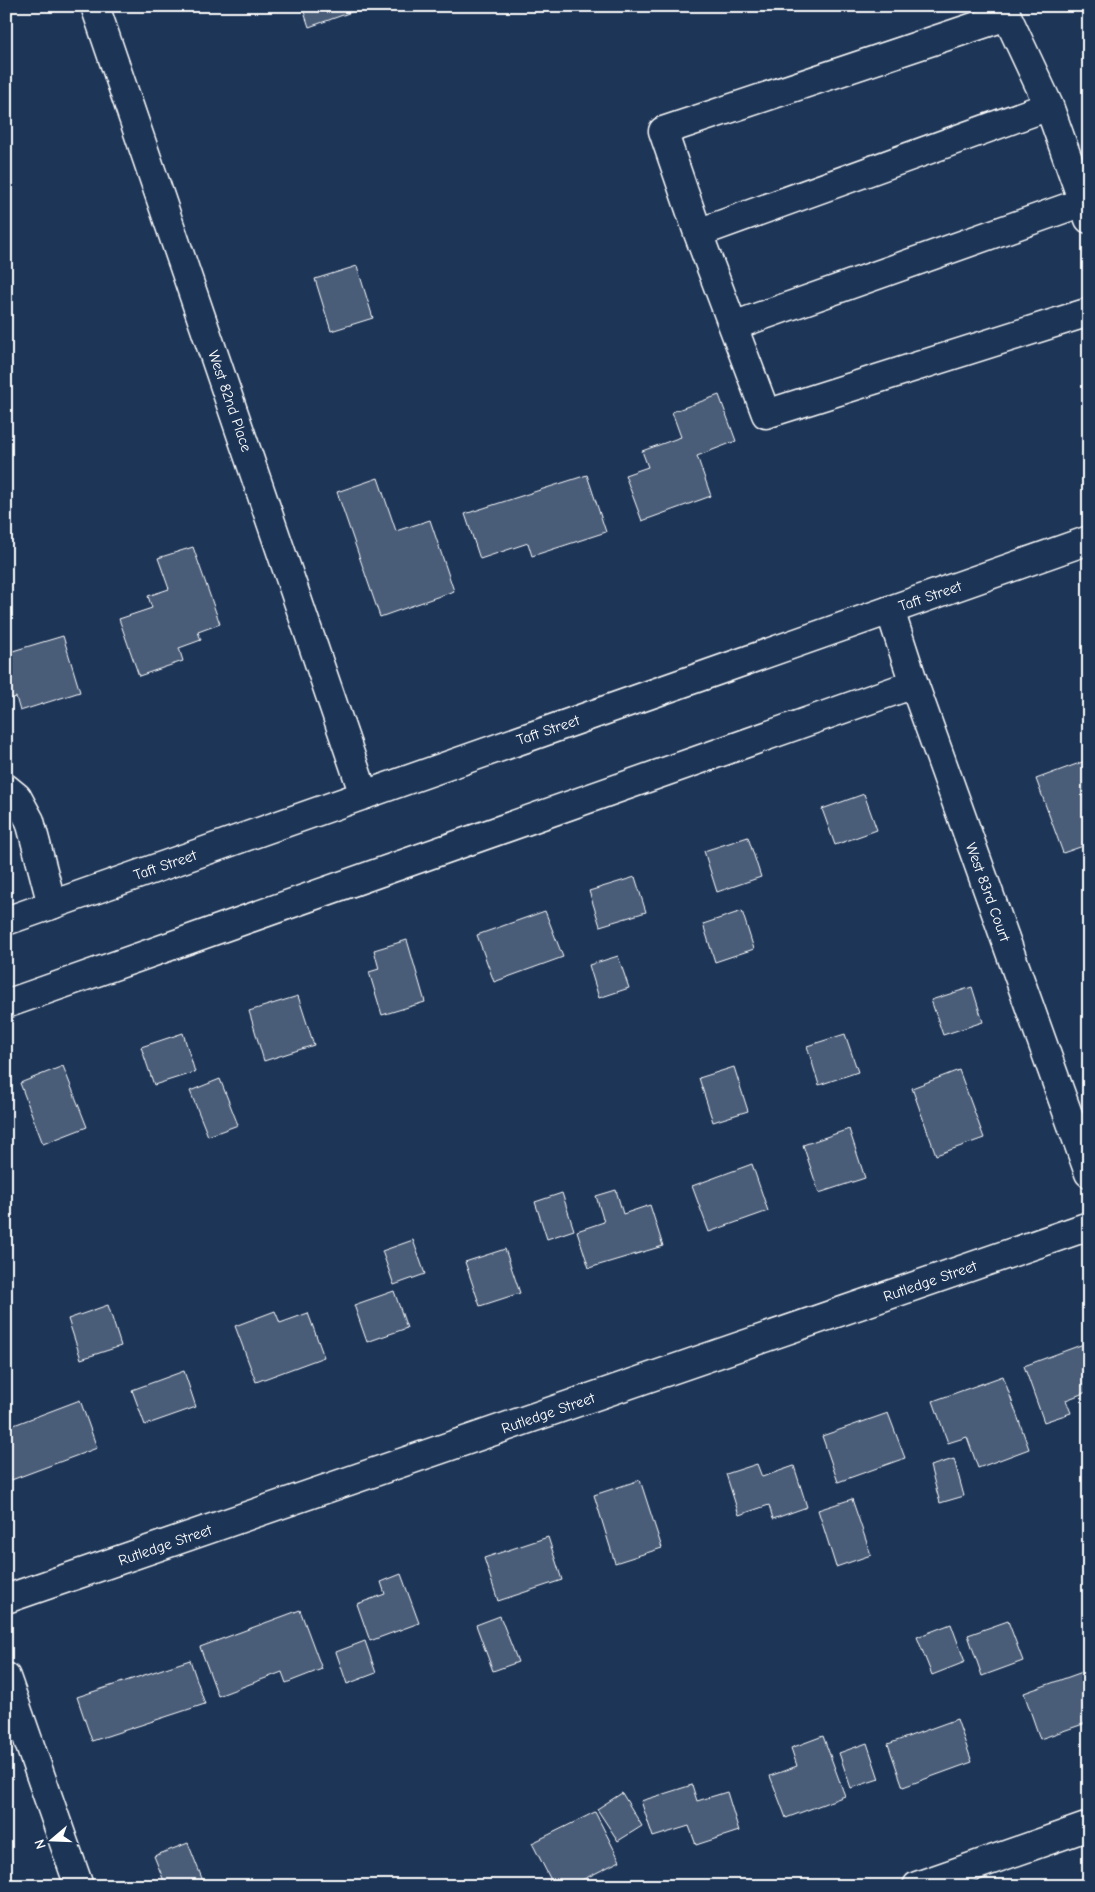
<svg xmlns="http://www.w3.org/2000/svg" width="1095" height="1892" font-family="'Comic Neue',sans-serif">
  <rect width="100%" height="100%" fill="#1d3557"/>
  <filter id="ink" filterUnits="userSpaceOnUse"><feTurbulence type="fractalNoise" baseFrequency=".02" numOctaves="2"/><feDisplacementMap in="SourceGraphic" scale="10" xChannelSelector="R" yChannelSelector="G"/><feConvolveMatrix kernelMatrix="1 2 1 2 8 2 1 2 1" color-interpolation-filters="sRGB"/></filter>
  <g filter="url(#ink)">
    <path fill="#4a5d79" stroke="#fff" d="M 302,6 L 359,6 L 360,9 L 309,27 Z
      M 357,266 L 373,318 L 331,331 L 315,279 Z
      M 719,395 L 736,441 L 697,456 L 711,496 L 642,521 L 625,475 L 648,467 L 642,451 L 681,437 L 672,412 Z
      M 587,475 L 606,532 L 532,556 L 528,543 L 480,559 L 465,514 Z
      M 378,478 L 396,531 L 430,520 L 454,591 L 380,617 L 337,492 Z
      M 193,547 L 220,624 L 198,632 L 201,640 L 179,648 L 183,661 L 139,676 L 119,619 L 152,608 L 148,596 L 169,589 L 158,558 Z
      M 63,636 L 80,692 L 20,711 L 16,697 L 6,700 L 6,653 Z
      M 1085,761 L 1089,772 L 1089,844 L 1063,853 L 1036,779 Z
      M 864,794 L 877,830 L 835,845 L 822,809 Z
      M 748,837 L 761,877 L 717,892 L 704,851 Z
      M 635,877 L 646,912 L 600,926 L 589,891 Z
      M 545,911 L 563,957 L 494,982 L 477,935 Z
      M 742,911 L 754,949 L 715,962 L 703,924 Z
      M 407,940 L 425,1002 L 382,1015 L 369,972 L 379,969 L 374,950 Z
      M 618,956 L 629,988 L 599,998 L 589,965 Z
      M 972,987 L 983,1022 L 943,1035 L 931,1000 Z
      M 298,996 L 314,1045 L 264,1061 L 249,1011 Z
      M 183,1033 L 195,1072 L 154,1085 L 141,1047 Z
      M 845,1034 L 858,1072 L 819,1085 L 807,1046 Z
      M 63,1066 L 87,1127 L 43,1144 L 20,1083 Z
      M 734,1067 L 748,1111 L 713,1122 L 699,1078 Z
      M 959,1070 L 984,1138 L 936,1155 L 912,1088 Z
      M 220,1079 L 238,1125 L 208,1136 L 190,1091 Z
      M 849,1129 L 865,1178 L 819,1193 L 803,1145 Z
      M 752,1164 L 768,1211 L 709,1232 L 692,1186 Z
      M 616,1190 L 623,1214 L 650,1205 L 663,1246 L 589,1268 L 577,1231 L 604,1222 L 596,1196 Z
      M 562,1193 L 574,1230 L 547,1239 L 535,1202 Z
      M 413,1240 L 425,1274 L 394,1285 L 382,1251 Z
      M 505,1249 L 520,1293 L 480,1306 L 465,1262 Z
      M 394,1291 L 407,1328 L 367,1342 L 354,1305 Z
      M 108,1305 L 121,1346 L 81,1359 L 68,1319 Z
      M 275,1311 L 280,1323 L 308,1313 L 324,1357 L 256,1382 L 235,1326 Z
      M 1089,1342 L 1089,1391 L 1066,1400 L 1071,1413 L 1044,1422 L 1024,1366 Z
      M 184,1371 L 196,1407 L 145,1425 L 132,1390 Z
      M 1003,1376 L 1029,1449 L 978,1468 L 967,1437 L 948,1443 L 933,1401 Z
      M 80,1400 L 97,1448 L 6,1482 L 6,1428 Z
      M 888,1413 L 905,1458 L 838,1482 L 822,1436 Z
      M 954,1459 L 964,1496 L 940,1503 L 930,1466 Z
      M 757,1464 L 762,1477 L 794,1466 L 807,1507 L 773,1519 L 769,1505 L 739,1515 L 726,1474 Z
      M 640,1480 L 662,1548 L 615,1563 L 594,1495 Z
      M 852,1499 L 871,1555 L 836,1567 L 818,1510 Z
      M 548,1537 L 562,1580 L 498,1601 L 484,1558 Z
      M 401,1574 L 419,1623 L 370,1641 L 357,1604 L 385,1594 L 381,1582 Z
      M 300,1610 L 322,1669 L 286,1683 L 282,1672 L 218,1696 L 200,1647 Z
      M 500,1616 L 518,1662 L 493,1671 L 476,1625 Z
      M 1008,1621 L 1023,1661 L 982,1676 L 968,1635 Z
      M 951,1624 L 965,1662 L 932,1675 L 917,1637 Z
      M 365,1641 L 376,1673 L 347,1684 L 336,1652 Z
      M 190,1660 L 205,1704 L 92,1741 L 77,1697 Z
      M 1088,1670 L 1089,1722 L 1040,1739 L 1024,1693 Z
      M 957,1719 L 972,1762 L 903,1787 L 888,1744 Z
      M 823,1736 L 845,1796 L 786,1818 L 770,1776 L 797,1766 L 791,1748 Z
      M 867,1743 L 879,1779 L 851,1788 L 839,1753 Z
      M 692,1785 L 697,1801 L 727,1792 L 739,1831 L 696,1845 L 689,1826 L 653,1837 L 641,1801 Z
      M 622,1793 L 642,1826 L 618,1841 L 597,1809 Z
      M 595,1812 L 620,1861 L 570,1886 L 554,1886 L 532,1843 Z
      M 188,1843 L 205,1886 L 166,1886 L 154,1856 Z"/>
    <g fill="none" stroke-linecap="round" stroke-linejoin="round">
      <defs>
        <path id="minor" d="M 95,6 L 364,795
          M 1004,6 L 1007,16 L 663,131 L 698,233 L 766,414 L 1089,312
          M 1007,16 L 1049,106 L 1089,219
          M 698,233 L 1049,106
          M 733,326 L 1083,202
          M 890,610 L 914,684 L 1089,1173
          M 6,788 L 17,797 L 30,821 L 52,905
          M 6,1004 L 914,684
          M 6,1599 L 1089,1226
          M 6,1677 L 79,1886
          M 917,1886 L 1089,1826"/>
        <path id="major" d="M 6,921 L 1089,540"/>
      </defs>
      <use href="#minor" stroke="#fff" stroke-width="31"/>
      <use href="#major" stroke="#fff" stroke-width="31"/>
      <use href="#minor" stroke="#1d3557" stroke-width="28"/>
      <use href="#major" stroke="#1d3557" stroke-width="28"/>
    </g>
  </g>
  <g text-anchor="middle" stroke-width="5" stroke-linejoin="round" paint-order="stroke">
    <g font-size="15" fill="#fff" stroke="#1d3557">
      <text transform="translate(230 401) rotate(71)" y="5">West 82nd Place</text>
      <text transform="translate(930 596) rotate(-19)" y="5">Taft Street</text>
      <text transform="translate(548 730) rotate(-19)" y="5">Taft Street</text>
      <text transform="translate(165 865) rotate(-19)" y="5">Taft Street</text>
      <text transform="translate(988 892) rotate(70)" y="5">West 83rd Court</text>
      <text transform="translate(930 1281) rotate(-19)" y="5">Rutledge Street</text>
      <text transform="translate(548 1413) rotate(-19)" y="5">Rutledge Street</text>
      <text transform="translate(165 1545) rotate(-19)" y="5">Rutledge Street</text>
    </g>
  </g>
  <rect width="1095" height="1892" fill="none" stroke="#1d3557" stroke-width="25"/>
  <rect x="12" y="12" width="1070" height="1867" fill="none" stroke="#fff" stroke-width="2" filter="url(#ink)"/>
  <g transform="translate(52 1840) rotate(251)" stroke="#1d3557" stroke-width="4" paint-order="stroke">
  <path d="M0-4L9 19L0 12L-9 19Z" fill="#ffffff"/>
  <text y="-8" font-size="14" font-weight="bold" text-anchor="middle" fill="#ffffff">N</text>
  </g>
</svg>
